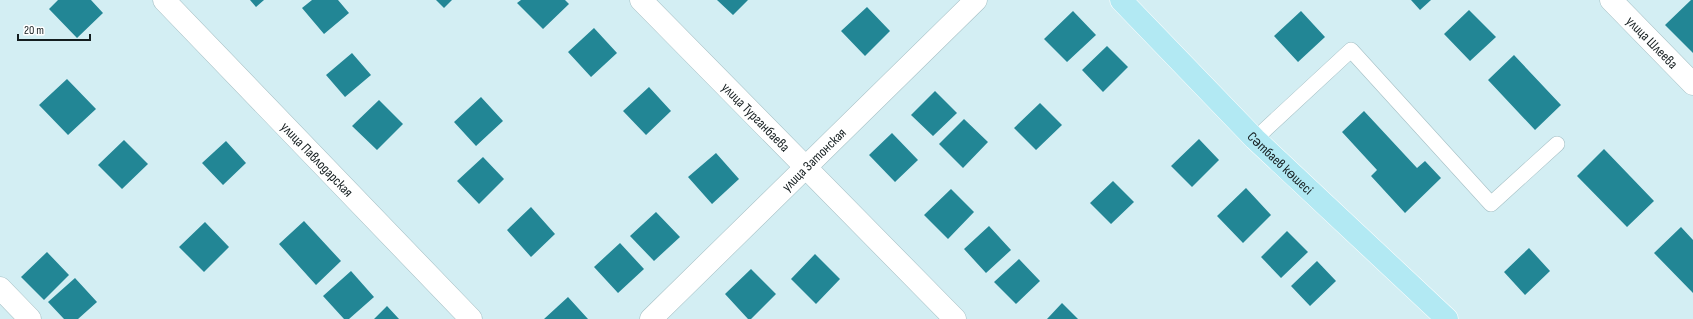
<svg xmlns="http://www.w3.org/2000/svg" width="1693" height="319" font-family="'Sofia Sans Condensed',sans-serif">
  <rect width="100%" height="100%" fill="#d3eef3"/>
  <path fill="#228695" d="M 58,0 L 91,0 L 103,13 L 77,38 L 49,9 Z
    M 250,0 L 264,0 L 256,7 Z
    M 312,0 L 338,0 L 349,13 L 324,34 L 302,8 Z
    M 436,0 L 452,0 L 444,8 Z
    M 521,0 L 565,0 L 569,4 L 543,29 L 517,3 Z
    M 717,0 L 748,0 L 733,15 Z
    M 1411,0 L 1431,0 L 1420,10 Z
    M 1691,0 L 1693,0 L 1693,53 L 1665,25 Z
    M 867,7 L 890,31 L 865,56 L 841,31 Z
    M 1469,10 L 1496,37 L 1470,61 L 1444,34 Z
    M 1073,11 L 1096,35 L 1067,62 L 1044,39 Z
    M 1301,11 L 1325,37 L 1298,62 L 1274,36 Z
    M 594,28 L 617,53 L 591,77 L 568,52 Z
    M 1107,46 L 1128,67 L 1103,92 L 1082,70 Z
    M 352,53 L 371,75 L 345,97 L 326,75 Z
    M 1514,55 L 1561,105 L 1535,130 L 1488,80 Z
    M 67,79 L 96,109 L 68,135 L 39,105 Z
    M 649,87 L 671,111 L 646,135 L 623,111 Z
    M 935,91 L 957,113 L 933,136 L 911,115 Z
    M 481,97 L 503,121 L 476,146 L 454,122 Z
    M 379,100 L 403,124 L 377,150 L 352,126 Z
    M 1040,103 L 1062,125 L 1036,150 L 1014,128 Z
    M 1364,111 L 1417,168 L 1425,161 L 1441,178 L 1405,213 L 1371,176 L 1377,170 L 1342,132 Z
    M 964,119 L 988,142 L 963,168 L 939,144 Z
    M 892,133 L 918,160 L 895,182 L 869,155 Z
    M 1199,139 L 1219,160 L 1192,187 L 1171,166 Z
    M 124,140 L 148,164 L 122,189 L 98,165 Z
    M 226,141 L 246,163 L 223,185 L 202,163 Z
    M 1604,149 L 1654,201 L 1627,227 L 1577,176 Z
    M 716,153 L 739,179 L 712,204 L 688,177 Z
    M 483,157 L 504,179 L 479,204 L 457,181 Z
    M 1113,181 L 1134,202 L 1111,224 L 1090,203 Z
    M 1246,188 L 1271,215 L 1243,243 L 1217,216 Z
    M 951,189 L 974,212 L 948,239 L 924,215 Z
    M 531,207 L 555,234 L 531,257 L 507,230 Z
    M 656,212 L 680,237 L 654,261 L 630,236 Z
    M 304,221 L 341,261 L 316,285 L 279,244 Z
    M 205,222 L 229,247 L 204,272 L 179,247 Z
    M 989,226 L 1011,250 L 986,273 L 964,249 Z
    M 1681,227 L 1693,240 L 1693,293 L 1654,253 Z
    M 1287,231 L 1308,252 L 1281,278 L 1261,257 Z
    M 620,243 L 644,269 L 618,293 L 594,267 Z
    M 1529,248 L 1550,271 L 1525,295 L 1504,272 Z
    M 47,252 L 69,275 L 44,300 L 21,277 Z
    M 815,254 L 840,279 L 816,304 L 791,279 Z
    M 1019,259 L 1040,281 L 1016,304 L 994,282 Z
    M 1317,261 L 1336,281 L 1310,306 L 1291,286 Z
    M 751,269 L 776,294 L 751,319 L 748,319 L 725,294 Z
    M 351,271 L 374,297 L 349,319 L 344,319 L 323,296 Z
    M 75,278 L 97,302 L 78,319 L 64,319 L 48,302 Z
    M 568,297 L 588,319 L 544,319 Z
    M 1062,303 L 1078,319 L 1047,319 Z
    M 387,306 L 399,319 L 374,319 Z"/>
  <g fill="none" stroke-linecap="round" stroke-linejoin="round">
    <defs>
      <path id="lane" d="M 1255,139 L 1351,50 L 1491,204 L 1557,144"/>
      <g id="street">
        <path id="s1" d="M 164,0 L 471,319"/>
        <path id="s2" d="M 641,0 L 955,319"/>
        <path id="s3" d="M 1611,0 L 1693,84"/>
        <path d="M 0,288 L 30,319"/>
        <path id="s4" d="M 651,319 L 976,0"/>
      </g>
      <g id="primary">
        <path id="s5" d="M 1121,0 L 1255,139 L 1447,319"/>
      </g>
    </defs>
    <use href="#lane" stroke="#a5bfc4" stroke-width="16"/>
    <use href="#street" stroke="#a5bfc4" stroke-width="23"/>
    <use href="#primary" stroke="#fff" stroke-width="23"/>
    <use href="#lane" stroke="#fff" stroke-width="15"/>
    <use href="#street" stroke="#fff" stroke-width="22"/>
    <use href="#primary" stroke="#b2e9f3" stroke-width="22"/>
  </g>
  <g text-anchor="middle" stroke-width="3.5" stroke-linejoin="round" paint-order="stroke">
    <g font-size="14" fill="#141d1f" stroke="#fff">
      <text dy="5" stroke="none"><textPath href="#s3" startOffset="59">улица Шлеева</textPath></text>
      <text dy="5" stroke="none"><textPath href="#s2" startOffset="164">улица Турганбаева</textPath></text>
      <text dy="5" stroke="none"><textPath href="#s4" startOffset="228">улица Затонская</textPath></text>
      <text dy="5" stroke="none"><textPath href="#s1" startOffset="221">улица Павлодарская</textPath></text>
      <text dy="5" stroke="none"><textPath href="#s5" startOffset="228">Сәтбаев көшесі</textPath></text>
    </g>
  </g>
  <path d="M18 34v6h72v-6" fill="none" stroke="#141d1f" stroke-width="2"/>
  <text x="24" y="34" font-size="12" fill="#141d1f" stroke="#ffffff" stroke-width="3" paint-order="stroke">20 m</text>
</svg>
